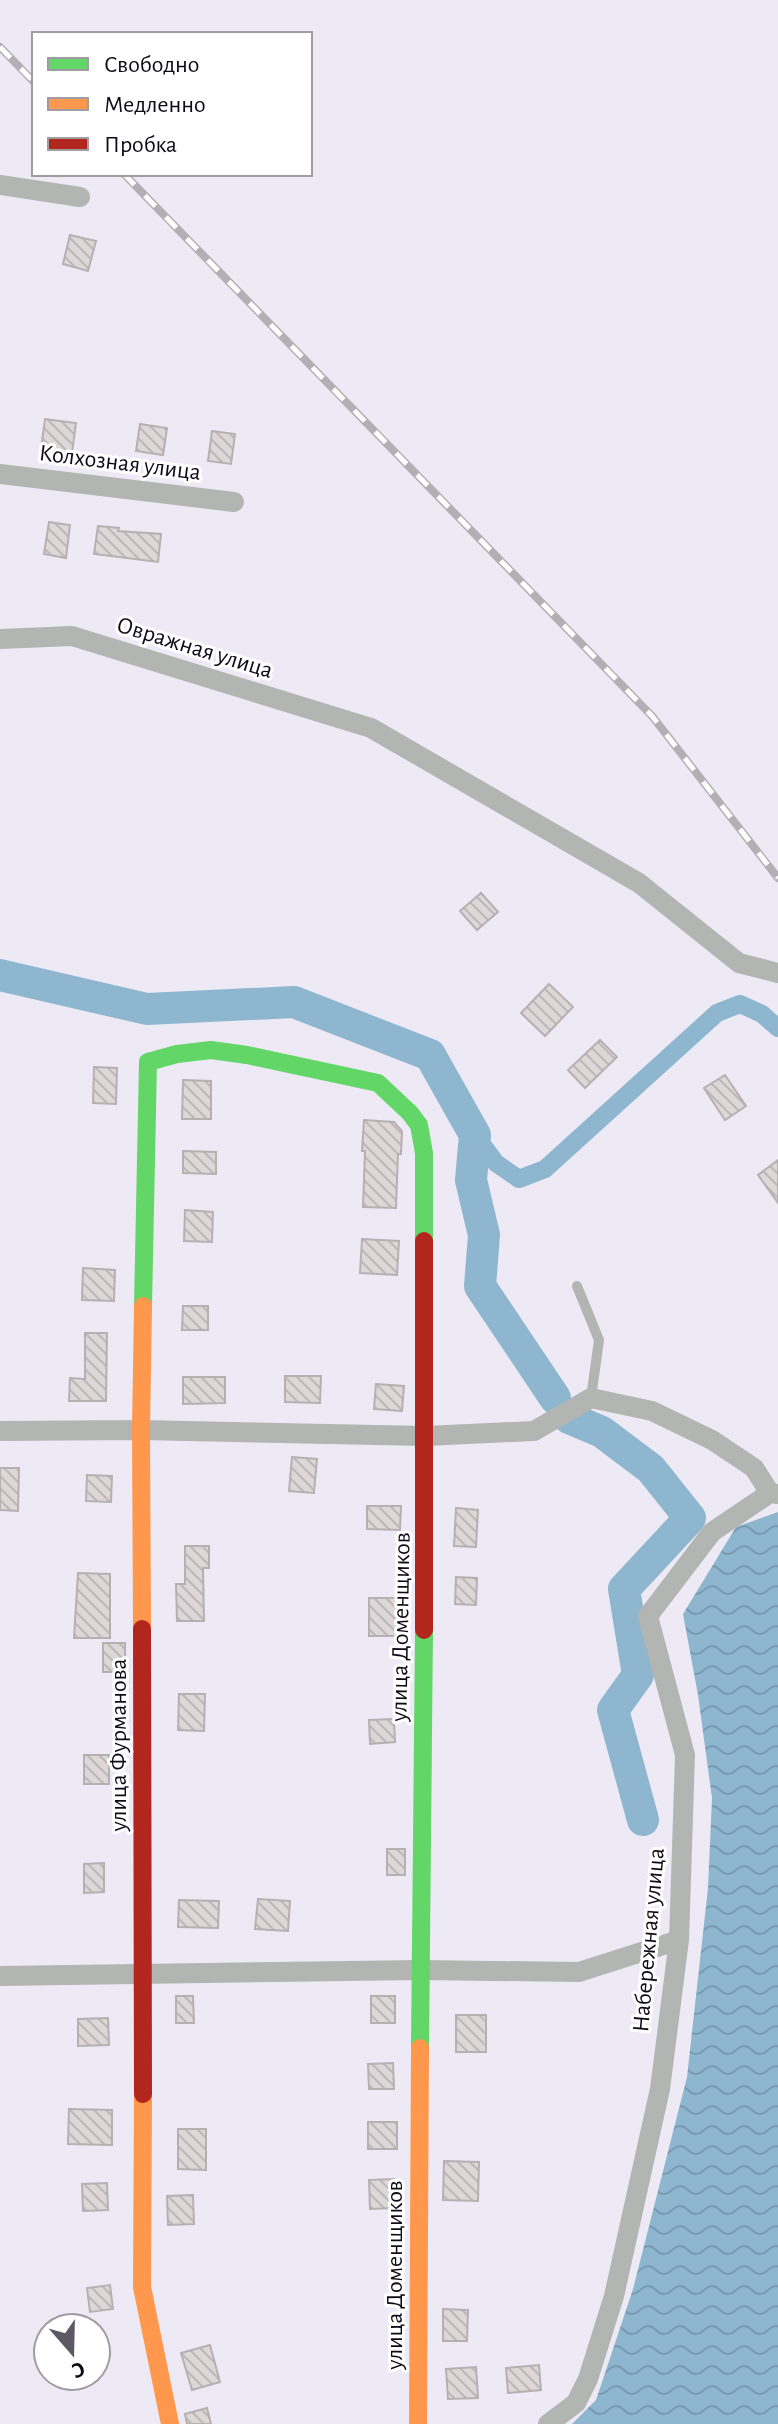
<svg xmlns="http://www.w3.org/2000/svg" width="778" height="2424" font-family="'Alegreya Sans',sans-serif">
  <defs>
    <pattern id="water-waves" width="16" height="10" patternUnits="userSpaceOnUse" patternTransform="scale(2)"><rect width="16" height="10" fill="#8eb6cf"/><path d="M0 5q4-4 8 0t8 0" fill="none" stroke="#799bb1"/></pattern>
    <pattern id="building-back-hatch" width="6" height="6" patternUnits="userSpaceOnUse" patternTransform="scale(2)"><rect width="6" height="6" fill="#ded7d8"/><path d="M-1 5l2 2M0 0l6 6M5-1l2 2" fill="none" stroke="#bdb7b9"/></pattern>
  </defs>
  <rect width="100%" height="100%" fill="#edeaf6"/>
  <path fill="url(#water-waves)" d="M 778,1512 L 778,2424 L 572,2424 L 596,2400 L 633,2289 L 687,2077 L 708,1888 L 712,1798 L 698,1695 L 683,1614 L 736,1527 Z"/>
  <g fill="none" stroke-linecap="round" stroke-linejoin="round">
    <path stroke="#8eb6cf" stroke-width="18" d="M 475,1135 L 496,1163 L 519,1179 L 545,1169 L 717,1013 L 740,1004 L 762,1014 L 778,1028"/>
    <path stroke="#8eb6cf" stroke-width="32" d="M 0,975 L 147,1009 L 294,1002 L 430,1055 L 475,1135 L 471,1180 L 484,1235 L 480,1286 L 555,1398
      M 569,1418 L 602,1432 L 651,1469 L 690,1518 L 624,1589 L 638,1675 L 613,1710 L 643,1820"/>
  </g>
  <path fill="url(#building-back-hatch)" stroke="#b7b0b2" stroke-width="2" d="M 70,235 L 96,241 L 88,271 L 63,264 Z
    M 45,419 L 76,423 L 72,453 L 41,449 Z
    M 140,424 L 167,428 L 163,455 L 136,451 Z
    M 212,431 L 235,434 L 231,464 L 208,461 Z
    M 49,522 L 70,525 L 66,558 L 44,554 Z
    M 98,526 L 119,528 L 118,531 L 161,534 L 158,562 L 94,554 Z
    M 481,893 L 498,912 L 477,930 L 460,911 Z
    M 549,984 L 573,1007 L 545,1036 L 521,1013 Z
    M 600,1040 L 617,1057 L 585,1088 L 568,1070 Z
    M 94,1067 L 117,1068 L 116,1104 L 93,1103 Z
    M 725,1075 L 746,1106 L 725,1120 L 704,1088 Z
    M 183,1080 L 211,1081 L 211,1119 L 182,1119 Z
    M 364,1120 L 394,1122 L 402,1131 L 401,1154 L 398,1154 L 396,1208 L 363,1207 L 365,1151 L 362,1151 Z
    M 183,1151 L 216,1152 L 216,1174 L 183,1173 Z
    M 778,1160 L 778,1203 L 758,1175 Z
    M 185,1210 L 213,1212 L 212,1242 L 184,1241 Z
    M 362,1239 L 399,1241 L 397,1275 L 360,1273 Z
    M 83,1268 L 115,1270 L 114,1301 L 82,1300 Z
    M 183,1306 L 208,1306 L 208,1330 L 182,1330 Z
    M 85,1333 L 107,1333 L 106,1401 L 69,1401 L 70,1378 L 85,1379 Z
    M 285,1376 L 321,1376 L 320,1403 L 285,1402 Z
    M 183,1377 L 225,1377 L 225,1403 L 183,1404 Z
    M 376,1384 L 404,1386 L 402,1411 L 374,1409 Z
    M 292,1457 L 317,1459 L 314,1493 L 289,1491 Z
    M 0,1468 L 19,1468 L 18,1511 L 0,1510 Z
    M 87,1475 L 112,1476 L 111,1502 L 86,1501 Z
    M 367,1506 L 401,1506 L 400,1530 L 367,1529 Z
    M 456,1508 L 478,1510 L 476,1547 L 454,1546 Z
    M 185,1546 L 209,1546 L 209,1568 L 203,1568 L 204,1621 L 177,1621 L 176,1584 L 185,1584 Z
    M 78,1573 L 110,1574 L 110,1638 L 74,1638 Z
    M 456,1577 L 477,1578 L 476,1605 L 455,1604 Z
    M 369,1598 L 396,1598 L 396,1636 L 369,1636 Z
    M 103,1643 L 125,1643 L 125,1672 L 103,1672 Z
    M 179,1694 L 205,1694 L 204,1731 L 178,1730 Z
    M 394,1719 L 395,1742 L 370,1744 L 369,1720 Z
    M 84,1755 L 109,1755 L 109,1784 L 84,1784 Z
    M 387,1849 L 405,1849 L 405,1875 L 387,1875 Z
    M 104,1863 L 104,1892 L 84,1893 L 84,1864 Z
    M 258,1899 L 290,1901 L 288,1931 L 255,1929 Z
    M 179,1900 L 219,1901 L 218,1928 L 178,1927 Z
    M 176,1996 L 193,1996 L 194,2023 L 176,2023 Z
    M 371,1996 L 395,1996 L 395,2023 L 371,2023 Z
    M 456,2015 L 486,2015 L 486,2052 L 456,2052 Z
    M 108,2018 L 109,2045 L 78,2046 L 78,2019 Z
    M 393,2063 L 394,2089 L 369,2089 L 368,2064 Z
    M 69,2109 L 112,2110 L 112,2145 L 68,2144 Z
    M 368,2122 L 397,2122 L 397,2149 L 368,2149 Z
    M 178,2129 L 206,2129 L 206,2170 L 178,2169 Z
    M 444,2161 L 479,2162 L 478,2201 L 443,2200 Z
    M 394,2179 L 395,2208 L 370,2209 L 369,2180 Z
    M 107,2183 L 108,2210 L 83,2211 L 82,2184 Z
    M 193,2195 L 194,2224 L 168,2225 L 167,2196 Z
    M 110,2285 L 113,2309 L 90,2312 L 87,2288 Z
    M 443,2309 L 468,2310 L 467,2341 L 443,2341 Z
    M 210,2345 L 220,2382 L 192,2390 L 181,2353 Z
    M 539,2365 L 541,2390 L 508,2393 L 506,2368 Z
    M 476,2367 L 478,2398 L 448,2399 L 446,2369 Z
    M 207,2408 L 211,2424 L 187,2424 L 185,2414 Z"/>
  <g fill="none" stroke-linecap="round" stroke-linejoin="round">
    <path stroke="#b3b5b3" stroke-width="10" d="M 577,1286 L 599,1340 L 591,1398"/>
    <path stroke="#b3b5b3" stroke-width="20" d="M 0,185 L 80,197
      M 0,474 L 234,502
      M 0,639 L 72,636 L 371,728 L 639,883 L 739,963 L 778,973
      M 0,1431 L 141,1430 L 426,1436 L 534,1431 L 591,1398 L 652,1411 L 712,1440 L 754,1468 L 770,1493 L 778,1494
      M 0,1976 L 420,1970 L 579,1972 L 679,1940
      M 548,2424 L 576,2403 L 588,2379 L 614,2296 L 660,2089 L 679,1940 L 685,1755 L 648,1616 L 712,1532 L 770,1493"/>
    <path stroke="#63d668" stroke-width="18" d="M 143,1306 L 148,1062 L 177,1054 L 211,1050 L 247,1055 L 378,1083 L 410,1113 L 419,1125 L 424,1153 L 424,1241
      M 420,2048 L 424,1630"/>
    <path stroke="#ff974d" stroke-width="18" d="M 142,1629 L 141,1430 L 143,1306
      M 143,2094 L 142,2287 L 170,2424
      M 418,2424 L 420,2048"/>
    <path stroke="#b3261e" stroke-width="18" d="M 142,1629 L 143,2094
      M 424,1630 L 424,1241"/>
    <defs>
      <path id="rail" d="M 0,47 L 34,82
        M 124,174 L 652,716 L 778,878"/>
    </defs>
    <use href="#rail" stroke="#b2b0b5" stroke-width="8"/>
    <use href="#rail" stroke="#fff" stroke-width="5" stroke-dasharray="15" stroke-linecap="butt"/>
  </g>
  <g text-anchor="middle" stroke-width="6" stroke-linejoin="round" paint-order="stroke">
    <g font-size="24" fill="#0e0b16" stroke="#fff">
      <text transform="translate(120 462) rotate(7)" y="8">Колхозная улица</text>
      <text transform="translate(195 647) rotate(17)" y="8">Овражная улица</text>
      <text transform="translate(400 1627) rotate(-89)" y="8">улица Доменщиков</text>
      <text transform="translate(118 1745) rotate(-90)" y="8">улица Фурманова</text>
      <text transform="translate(648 1940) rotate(-85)" y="8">Набережная улица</text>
      <text transform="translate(394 2275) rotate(-90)" y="8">улица Доменщиков</text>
    </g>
  </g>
  <rect x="32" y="32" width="280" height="144" fill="#ffffff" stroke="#9f9da2" stroke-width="2"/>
  <rect x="48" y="58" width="40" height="12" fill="#63d668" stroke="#9f9da2" stroke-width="2"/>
  <text x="104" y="72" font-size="24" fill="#0e0b16">Свободно</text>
  <rect x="48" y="98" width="40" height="12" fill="#ff974d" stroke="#9f9da2" stroke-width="2"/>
  <text x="104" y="112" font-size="24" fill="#0e0b16">Медленно</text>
  <rect x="48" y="138" width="40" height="12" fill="#b3261e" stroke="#9f9da2" stroke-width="2"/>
  <text x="104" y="152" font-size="24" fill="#0e0b16">Пробка</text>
  <g transform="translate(72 2352) rotate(160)"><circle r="38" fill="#ffffff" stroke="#9f9da2" stroke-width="2"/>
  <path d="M0-6L14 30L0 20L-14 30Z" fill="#5c5964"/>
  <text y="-12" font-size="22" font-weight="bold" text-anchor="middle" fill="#0e0b16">С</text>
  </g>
</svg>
